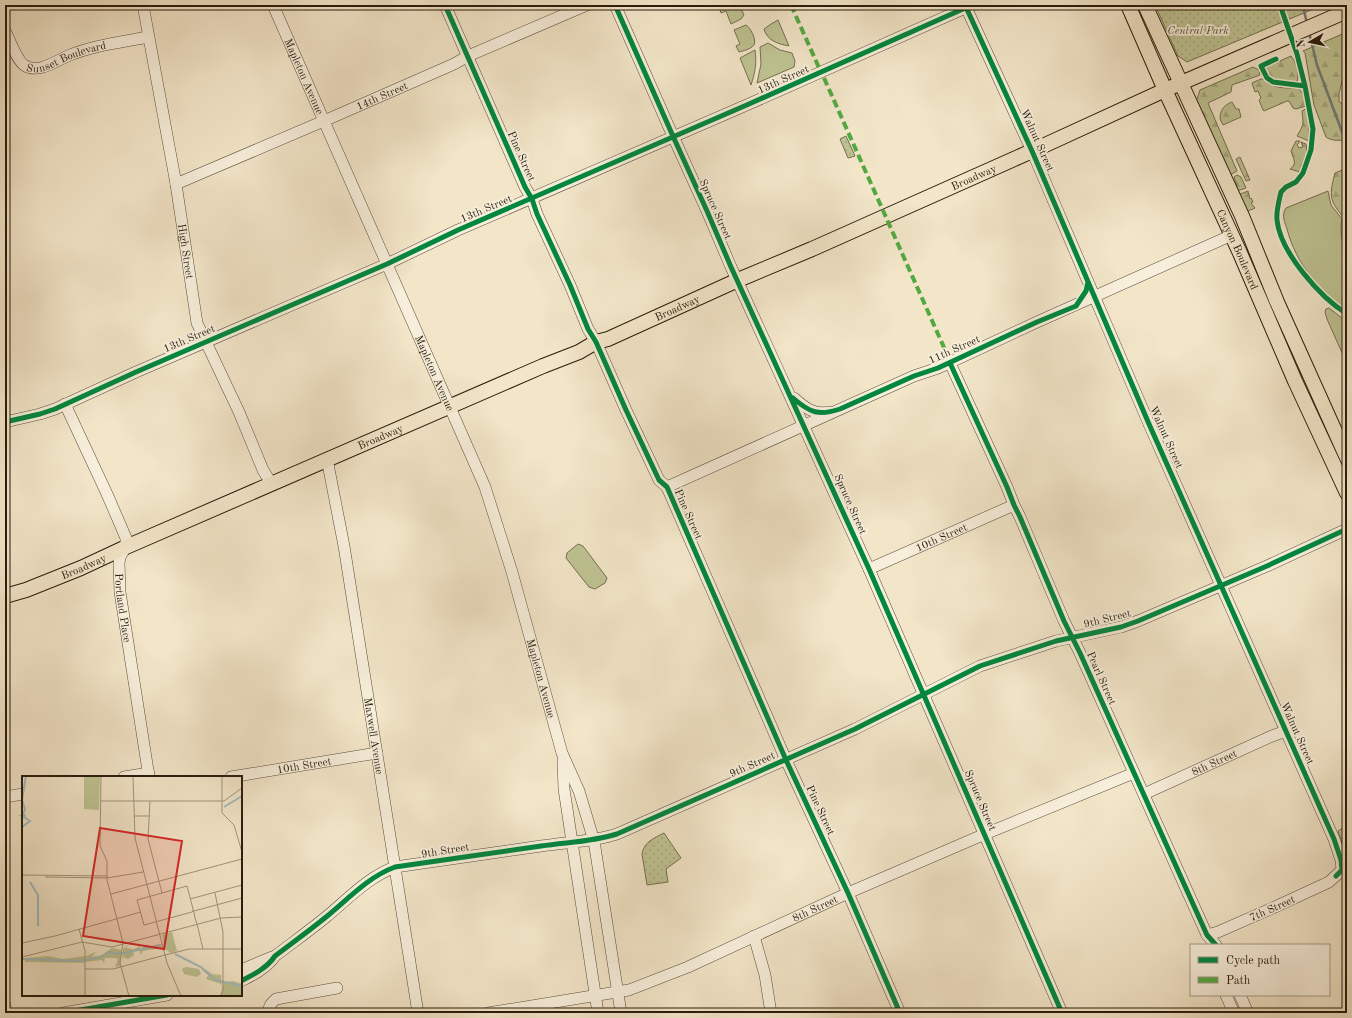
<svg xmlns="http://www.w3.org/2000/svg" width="1352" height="1018" font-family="'Old Standard TT',serif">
  <defs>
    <pattern id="forest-firs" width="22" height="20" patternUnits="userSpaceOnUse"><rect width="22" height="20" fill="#bfc393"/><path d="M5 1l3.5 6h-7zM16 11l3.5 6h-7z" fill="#a4a77e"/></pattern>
    <pattern id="park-dots" width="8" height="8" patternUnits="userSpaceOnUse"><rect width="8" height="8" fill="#bfc393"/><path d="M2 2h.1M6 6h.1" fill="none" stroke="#a4a77e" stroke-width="1.8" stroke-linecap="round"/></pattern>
  </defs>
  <rect width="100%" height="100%" fill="#f2e5c8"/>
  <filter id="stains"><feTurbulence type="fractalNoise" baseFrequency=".005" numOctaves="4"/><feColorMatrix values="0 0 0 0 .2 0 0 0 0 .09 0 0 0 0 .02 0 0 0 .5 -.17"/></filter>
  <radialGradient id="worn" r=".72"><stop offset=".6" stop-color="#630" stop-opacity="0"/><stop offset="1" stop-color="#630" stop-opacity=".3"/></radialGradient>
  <path fill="#bfc393" stroke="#747050" d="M 718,5 L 739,5 L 744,15 L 741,19 L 731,24 L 726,11 L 721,13 Z
    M 778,20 L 789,46 C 779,44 767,41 764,29 L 771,24 Z
    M 746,25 C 750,27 757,40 754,45 C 751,49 743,51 739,52 L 736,46 L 740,44 L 734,30 Z
    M 768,43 L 780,50 L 792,53 L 795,61 L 794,67 L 757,83 L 761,64 L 760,47 Z
    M 755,50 C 757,63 755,73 751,85 L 740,58 Z
    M 1328,191 L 1331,205 L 1342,219 C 1340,232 1341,241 1347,253 L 1347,311 C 1319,292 1296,263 1287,229 C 1285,223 1281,215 1286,208 Z
    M 1329,308 L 1347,322 L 1347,364 L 1327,319 L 1325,312 L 1326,309 Z
    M 578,544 L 583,546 L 607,578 L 605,583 L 595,589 L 589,587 L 566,558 L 567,553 Z"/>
  <path fill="url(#forest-firs)" stroke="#747050" d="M 1347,32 L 1347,80 L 1342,81 L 1339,94 L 1339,102 L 1347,106 L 1347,139 C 1341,141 1331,141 1326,137 L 1314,105 L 1305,53 L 1303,51 Z
    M 1291,56 C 1296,62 1300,74 1297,81 C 1292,84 1277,83 1271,79 C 1268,77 1266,72 1264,68 Z
    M 1253,67 L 1259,70 L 1260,75 L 1232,85 L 1231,92 L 1208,103 L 1237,171 L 1228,176 L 1196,102 L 1200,90 Z
    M 1261,79 L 1264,79 C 1272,89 1285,88 1297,88 C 1304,92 1305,98 1306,106 L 1296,109 L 1293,108 L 1289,101 L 1287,101 L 1264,111 L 1263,110 L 1259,100 L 1261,98 L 1258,91 L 1255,92 L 1252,83 Z
    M 1232,102 L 1236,109 L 1239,109 L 1241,117 L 1223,125 L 1220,119 C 1220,110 1224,105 1232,102 Z
    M 1307,108 L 1309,125 L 1309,141 L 1297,136 C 1305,123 1303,124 1302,111 Z
    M 1296,141 L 1300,141 L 1297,145 L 1299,148 L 1303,147 L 1301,142 L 1306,144 L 1307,152 L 1300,172 L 1290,169 C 1298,164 1293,158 1291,151 Z
    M 1240,157 L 1250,180 L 1246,181 L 1236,159 Z
    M 1347,168 L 1347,250 L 1342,233 L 1344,218 C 1329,200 1329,196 1335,173 Z
    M 1237,175 L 1241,177 L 1246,188 L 1237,191 L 1236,187 L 1237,186 L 1234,177 Z
    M 1248,191 L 1250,199 L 1251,198 L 1253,202 L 1251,203 L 1255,208 L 1246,212 L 1238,195 Z"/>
  <path fill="url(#park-dots)" stroke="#747050" d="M 1155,5 L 1323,5 L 1187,62 L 1178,56 Z
    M 846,136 L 855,156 L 848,158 L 840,139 Z
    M 1347,825 L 1347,858 L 1338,831 Z
    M 664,833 L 681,858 L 666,869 L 668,882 L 647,885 L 642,854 C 644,842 654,838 664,833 Z"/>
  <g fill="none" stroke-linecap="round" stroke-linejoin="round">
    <path stroke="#717c79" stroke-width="2.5" d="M 1304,5 L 1303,7 L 1307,23
      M 1309,32 L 1317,65 L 1347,145"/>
    <defs>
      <g id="minor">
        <path id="s1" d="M 143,5 L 176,184 L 197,323 L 239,412 L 263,470 L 271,483"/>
        <path id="s2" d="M 273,5 L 485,487 L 512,572 L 562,753 L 579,791 L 594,841 L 621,1013"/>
        <path d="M 445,5 L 525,187 L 532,199 L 537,214 L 570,285 L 588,329 L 596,342 L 626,410 L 659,480 L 667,487 L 786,760 L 848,893 L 900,1013"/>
        <path d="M 615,5 L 672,134 L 707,211 L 731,267 L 869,569 L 1062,1013"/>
        <path d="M 965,5 L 1032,151 L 1149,424 L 1334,839 L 1341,860 L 1342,870 L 1329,882 L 1277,906 L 1218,932 L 1207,935"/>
        <path id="s3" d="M 5,31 C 10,40 16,59 24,65 C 38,75 57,60 70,55 C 95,45 122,42 148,37"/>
        <path id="s4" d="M 176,184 L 333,117 L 454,64 L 468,56 L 587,5"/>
        <path d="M 950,363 L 1007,487 L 1014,505 L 1020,517 L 1064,621 L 1080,653 L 1207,935 L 1216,945"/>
        <path d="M 794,398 C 805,408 814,415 830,412"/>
        <path id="s5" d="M 65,404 L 107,494 L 126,538 L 126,547 L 120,557 L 119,563 L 120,592 L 149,777"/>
        <path d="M 5,422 L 40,414 L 55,409 L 136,372 L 387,264 L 458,230 L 749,104 L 972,5"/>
        <path id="s6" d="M 327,459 L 344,546 L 418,1013"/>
        <path d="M 667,487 L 914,376 L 938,368 L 1037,322 L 1232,235"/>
        <path id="s7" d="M 869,569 L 1014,505"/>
        <path d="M 563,761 L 564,789 L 598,1013"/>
        <path d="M 124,777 L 149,773"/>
        <path id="s8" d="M 231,777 L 377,753"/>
        <path id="s9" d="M 1144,794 L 1272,736 L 1286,731"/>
        <path d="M 5,797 L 23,794"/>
        <path d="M 754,936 L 765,975 L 771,1013"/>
        <path d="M 241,970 L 272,957"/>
        <path d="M 241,981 C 253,975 267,968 275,956 C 292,943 309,931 326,917 C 348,899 368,877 395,867 C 444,860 492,853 541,846 C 567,842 592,842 617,834 L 855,729 L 980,666 L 1056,641 L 1121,627 L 1138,621 L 1267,566 L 1347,529"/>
        <path d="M 1226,995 L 1234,1013"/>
        <path d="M 1240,995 L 1248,1013"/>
        <path d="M 5,1005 L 6,1013"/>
        <path d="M 63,1013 L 167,995"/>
        <path d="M 268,1013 C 269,1006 271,1003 276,999 L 337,988"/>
        <path id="s10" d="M 488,1013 L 629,990 L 688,967 L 848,893 L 985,834 L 1134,773"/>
      </g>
      <g id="major">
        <path id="s11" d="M 1128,5 L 1165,90 L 1240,253 L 1295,381 L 1347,493"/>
        <path d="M 1145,5 L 1242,216 L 1277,302 L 1347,458"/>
        <path id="s12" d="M 5,596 L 26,590 L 81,568 L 126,547 L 543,366 L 579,352 L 596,342 L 608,339 L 738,280 L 812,249 L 1032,151 L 1165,90 L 1347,11"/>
      </g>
    </defs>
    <use href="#minor" stroke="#5a4e3b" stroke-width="12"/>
    <use href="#major" stroke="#281c0c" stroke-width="16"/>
    <use href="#minor" stroke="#f7eedb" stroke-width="11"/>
    <use href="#major" stroke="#f2e5c8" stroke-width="14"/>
    <path stroke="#53a941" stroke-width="4" stroke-dasharray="8 4" stroke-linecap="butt" d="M 791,5 L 820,70
      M 824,78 L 946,352"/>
    <defs>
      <path id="cycleway" d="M 445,5 L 525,187 L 532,199 L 537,214 L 570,285 L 588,329 L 596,342 L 626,410 L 659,480 L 667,487 L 786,760 L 848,893 L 900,1013
        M 615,5 L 672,134 L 707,211 L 731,267 L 869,569 L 1062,1013
        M 965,5 L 1032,151 L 1149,424 L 1334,839 L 1341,860 L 1342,870 L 1336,876
        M 1280,5 L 1297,54 L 1305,86 L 1313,129 L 1311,150 L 1303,173 L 1296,182 L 1286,187 L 1281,192 C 1279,201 1276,211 1277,220 C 1280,252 1320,297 1347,314
        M 1276,59 L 1261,66 L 1267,78 L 1273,82 L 1305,86
        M 950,363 L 1007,487 L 1014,505 L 1020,517 L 1064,621 L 1080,653 L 1207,935 L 1216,945
        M 793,398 C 810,413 819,416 840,409 L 914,376 L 938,368 L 1037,322 L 1076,306 L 1086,291 L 1088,282 L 1087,279
        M 5,422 L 40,414 L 55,409 L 136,372 L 387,264 L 458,230 L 749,104 L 972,5
        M 241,981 C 253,975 267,968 275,956 C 292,943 309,931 326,917 C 348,899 368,877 395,867 C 444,860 492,853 541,846 C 567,842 592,842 617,834 L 855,729 L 980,666 L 1056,641 L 1121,627 L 1138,621 L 1267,566 L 1347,529
        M 63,1013 L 167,995"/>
    </defs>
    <use href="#cycleway" stroke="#f7eedb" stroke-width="8"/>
    <use href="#cycleway" stroke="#00873e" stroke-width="5"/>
  </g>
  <g text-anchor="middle" stroke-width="3.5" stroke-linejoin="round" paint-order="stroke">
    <g font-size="11" font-style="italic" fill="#554e34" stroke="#f7eedb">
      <text x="1198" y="34">Central Park</text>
    </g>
    <g font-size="11" fill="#281c0c" stroke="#f7eedb">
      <text dy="4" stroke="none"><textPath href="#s3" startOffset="84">Sunset Boulevard</textPath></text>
      <text dy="4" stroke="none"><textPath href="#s2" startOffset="78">Mapleton Avenue</textPath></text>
      <text transform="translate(783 79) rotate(-24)" y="4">13th Street</text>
      <text dy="4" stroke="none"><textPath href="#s4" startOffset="224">14th Street</textPath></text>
      <text transform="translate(1038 140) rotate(66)" y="4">Walnut Street</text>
      <text transform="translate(522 156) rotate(66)" y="4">Pine Street</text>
      <text dy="4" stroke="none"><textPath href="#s12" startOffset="1056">Broadway</textPath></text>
      <text transform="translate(486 208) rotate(-23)" y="4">13th Street</text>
      <text transform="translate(716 209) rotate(66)" y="4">Spruce Street</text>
      <text dy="4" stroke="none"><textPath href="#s11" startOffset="268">Canyon Boulevard</textPath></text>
      <text dy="4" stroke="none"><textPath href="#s1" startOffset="250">High Street</textPath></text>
      <text dy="4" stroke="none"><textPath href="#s12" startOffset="732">Broadway</textPath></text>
      <text transform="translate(189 338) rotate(-23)" y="4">13th Street</text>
      <text transform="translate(954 349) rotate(-24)" y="4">11th Street</text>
      <text dy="4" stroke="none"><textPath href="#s2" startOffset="402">Mapleton Avenue</textPath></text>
      <text dy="4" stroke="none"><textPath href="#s12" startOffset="408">Broadway</textPath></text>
      <text transform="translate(1167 437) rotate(66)" y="4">Walnut Street</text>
      <text transform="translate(851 504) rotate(66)" y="4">Spruce Street</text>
      <text transform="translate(689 514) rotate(66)" y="4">Pine Street</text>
      <text dy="4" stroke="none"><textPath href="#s7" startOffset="79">10th Street</textPath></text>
      <text dy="4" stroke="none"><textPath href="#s12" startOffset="84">Broadway</textPath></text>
      <text dy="4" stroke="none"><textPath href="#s5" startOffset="219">Portland Place</textPath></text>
      <text transform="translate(1107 618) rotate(-14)" y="4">9th Street</text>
      <text dy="4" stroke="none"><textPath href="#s2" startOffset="726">Mapleton Avenue</textPath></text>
      <text transform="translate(1102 678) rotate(66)" y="4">Pearl Street</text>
      <text transform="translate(1298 733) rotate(66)" y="4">Walnut Street</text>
      <text dy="4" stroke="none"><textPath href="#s6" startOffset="281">Maxwell Avenue</textPath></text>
      <text dy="4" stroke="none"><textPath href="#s9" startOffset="77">8th Street</textPath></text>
      <text transform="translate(752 764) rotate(-24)" y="4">9th Street</text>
      <text dy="4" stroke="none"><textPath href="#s8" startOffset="74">10th Street</textPath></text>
      <text transform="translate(981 800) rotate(67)" y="4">Spruce Street</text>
      <text transform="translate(821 810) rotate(65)" y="4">Pine Street</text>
      <text transform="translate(445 850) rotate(-9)" y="4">9th Street</text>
      <text dy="4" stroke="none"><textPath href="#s10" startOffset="346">8th Street</textPath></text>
      <text transform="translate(1272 908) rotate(-24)" y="4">7th Street</text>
    </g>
  </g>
  <g transform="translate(22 776)">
    <rect width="220" height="220" fill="#f2e5c8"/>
    <path d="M 164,191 L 177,193 L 179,198 L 175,201 L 162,198 L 160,193 Z" fill="#bfc393"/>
    <path d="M 107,168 L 104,172 L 111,173 L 112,179 L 106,183 L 101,181 L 100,189 L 101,173 ZM 139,168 L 140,172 L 135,171 L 135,173 L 121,175 L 119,179 L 117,174 L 111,174 L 117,170 L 119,172 L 127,169 L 131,172 L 132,169 ZM 90,172 L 99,174 L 98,190 L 93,191 L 96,183 L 93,182 L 83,182 L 82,187 L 80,184 L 64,186 L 64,180 L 74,176 L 70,181 L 80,179 ZM 26,180 L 41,183 L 63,180 L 63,187 L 3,186 L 3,182 ZM 183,193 L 190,198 L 199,199 L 200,213 L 199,208 L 184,203 L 186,199 L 180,194 ZM 211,205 L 220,208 L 220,220 L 198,220 L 202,206 Z" fill="#bfc393"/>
    <path d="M 62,0 L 78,0 L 77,34 L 62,33 ZM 150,156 L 155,175 L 149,177 L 143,173 L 140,159 Z" fill="#bfc393"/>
    <path fill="none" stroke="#a1bcc1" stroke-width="2" d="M 202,31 L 220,20M 0,51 L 8,45 L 0,40 L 4,40 L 1,39 L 3,33 L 0,24 L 4,0M 8,106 L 16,119 L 16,133M 16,133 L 16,150M 153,178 L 179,191 L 193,204 L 220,210M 0,183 L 57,185 L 79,181 L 87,176 L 97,178 L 139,169"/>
    <path fill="none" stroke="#a1957d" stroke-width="1" d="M 79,0 L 78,70 L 85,85 L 85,104 L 101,167 L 98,187 L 107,220M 111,0 L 113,62 L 145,187 L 159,220M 200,0 L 200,37 L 212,49 L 220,76M 79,25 L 202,25 L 220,12M 128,25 L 126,63 L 140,117M 112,40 L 127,40M 0,99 L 86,100M 23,101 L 85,102 L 121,96M 193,117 L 201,156 L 201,215 L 198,220M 89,118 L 220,83M 168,123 L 220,109M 57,153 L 63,175 L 63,220M 33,160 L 119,136M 0,167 L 33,160M 181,173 L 175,148 L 173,142 L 172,136 L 171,135 L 171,133 L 165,110 L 115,124 L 122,149 L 170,136 L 171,135 L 172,135 L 220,122M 143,179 L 167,173 L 220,173M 0,181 L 60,166 L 90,171 L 199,142 L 220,141M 63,193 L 91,193 L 143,179"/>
    <path fill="#d62828" fill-opacity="0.15" stroke="#d62828" stroke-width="2" d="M 78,52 L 160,65 L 142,173 L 61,160 Z"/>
    <rect width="220" height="220" fill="none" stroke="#281c0c" stroke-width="2"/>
  </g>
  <rect width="1352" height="1018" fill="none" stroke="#f2e5c8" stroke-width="20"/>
  <rect x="6" y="6" width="1340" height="1006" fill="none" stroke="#281c0c" stroke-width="2"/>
  <rect x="10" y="10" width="1332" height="998" fill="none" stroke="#281c0c"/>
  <rect x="1190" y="944" width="140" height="52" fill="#f7eedb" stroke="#a49a88"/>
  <rect x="1198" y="957" width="20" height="6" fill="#00873e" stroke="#a49a88"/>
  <text x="1226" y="964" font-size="12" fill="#281c0c">Cycle path</text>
  <rect x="1198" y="977" width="20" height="6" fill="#53a941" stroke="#a49a88"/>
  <text x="1226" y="984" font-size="12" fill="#281c0c">Path</text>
  <g transform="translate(1310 42) rotate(261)" stroke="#f7eedb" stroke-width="3" paint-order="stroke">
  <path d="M0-3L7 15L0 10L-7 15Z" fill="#281c0c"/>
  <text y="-6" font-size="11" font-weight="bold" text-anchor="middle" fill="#281c0c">N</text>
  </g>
  <rect width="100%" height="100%" filter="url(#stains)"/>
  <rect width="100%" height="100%" fill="url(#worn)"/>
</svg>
